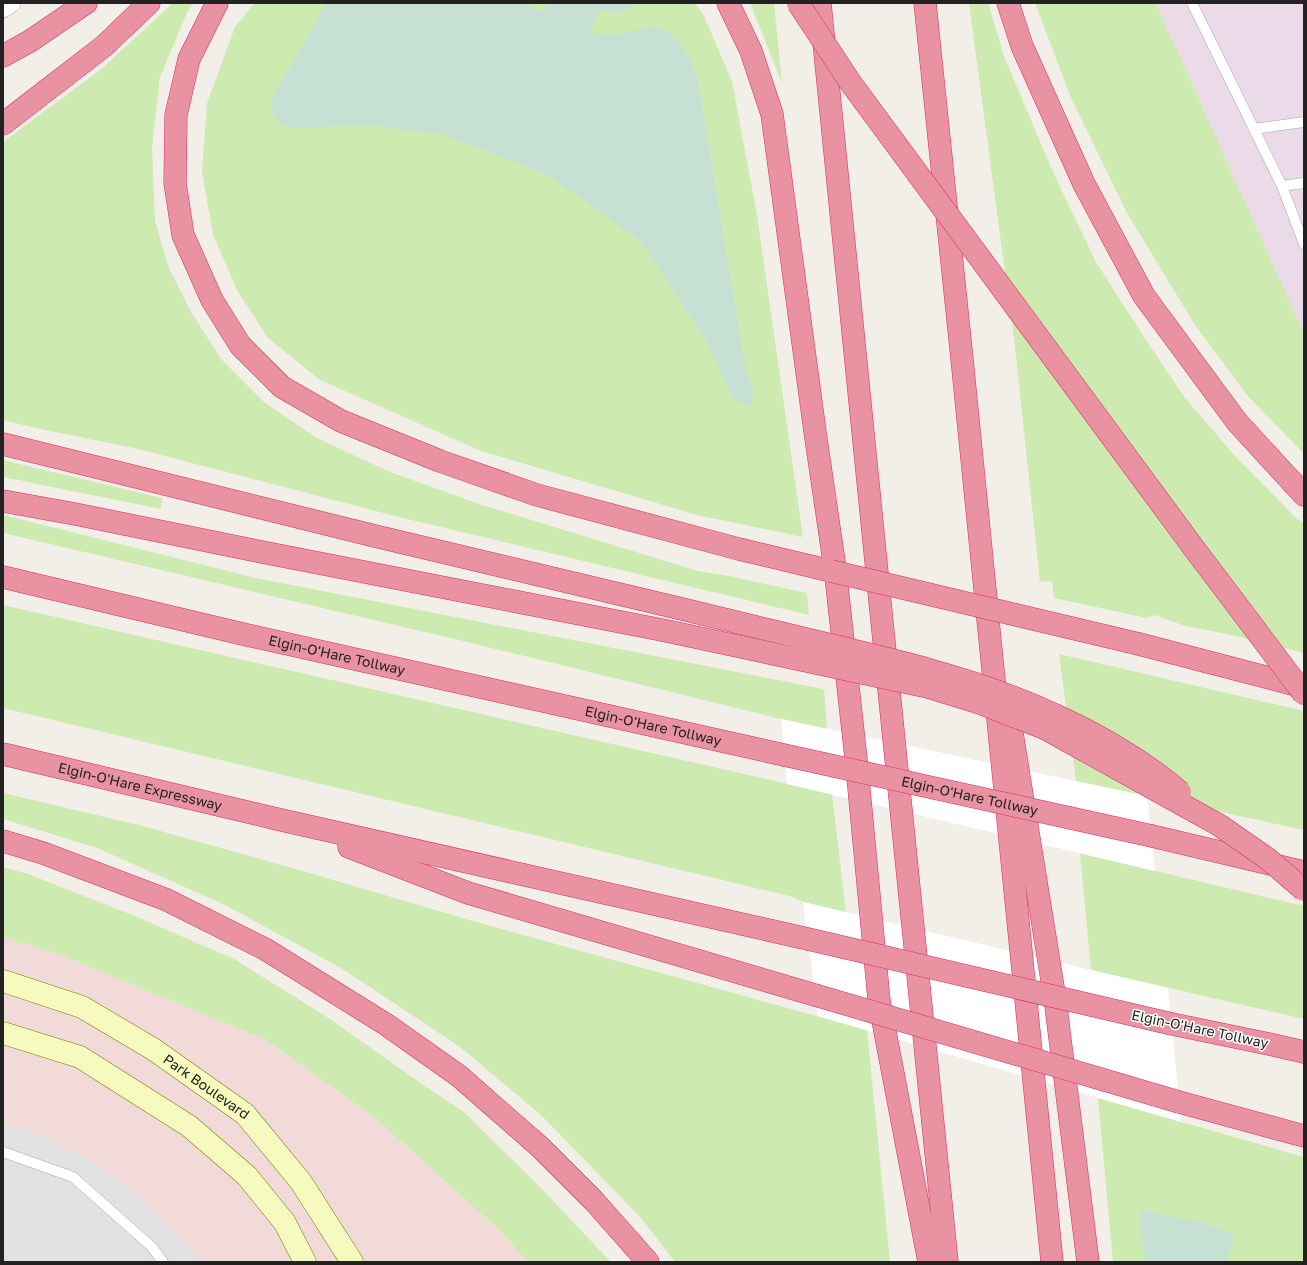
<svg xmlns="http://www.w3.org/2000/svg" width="1307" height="1265" font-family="'Golos Text',sans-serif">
  <rect width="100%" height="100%" fill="#f2efe9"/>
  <path fill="#f2dad9" d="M 3,937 L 61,955 L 266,1040 L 374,1117 L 497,1228 L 528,1262 L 3,1262 Z"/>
  <path fill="#ebdbe8" d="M 1156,3 L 1304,3 L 1304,336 Z"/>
  <path fill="#cdebb0" d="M 173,3 L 193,3 L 187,13 L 160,77 L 152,147 L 155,221 L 169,268 L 191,312 L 222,360 L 264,402 L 317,438 L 390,472 L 479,504 L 698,571 L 729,576 L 807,593 L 809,615 L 399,517 L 134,448 L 40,429 L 3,420 L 3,142 L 100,70 Z
    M 254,3 L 694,3 L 703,14 L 732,81 L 757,215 L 803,537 L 697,515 L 481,451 L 320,380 L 268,338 L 238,292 L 213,235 L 202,172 L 207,103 L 235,27 Z
    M 750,3 L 774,3 L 782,83 Z
    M 969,3 L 988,3 L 1004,56 L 1053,172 L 1096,262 L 1144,337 L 1185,398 L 1236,457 L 1295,517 L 1304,524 L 1304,653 L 1227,634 L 1185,626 L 1155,615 L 1147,618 L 1054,598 L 1052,581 L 1040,582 L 1015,347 Z
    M 1035,3 L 1156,3 L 1304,334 L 1304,454 L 1247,395 L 1195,325 L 1127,213 L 1071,98 Z
    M 3,460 L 162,498 L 161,509 L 3,477 Z
    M 3,515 L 256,578 L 824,689 L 827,729 L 781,719 L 459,640 L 3,533 Z
    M 3,605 L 832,794 L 846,912 L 803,902 L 793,897 L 3,708 Z
    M 1059,654 L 1304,711 L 1304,830 L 1076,781 Z
    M 3,793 L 139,825 L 296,869 L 473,921 L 867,1030 L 890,1262 L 675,1262 L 641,1218 L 541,1115 L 460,1047 L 341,968 L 225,905 L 97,848 L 3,819 Z
    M 1080,853 L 1304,906 L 1304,1019 L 1091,970 Z
    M 3,867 L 28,874 L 135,916 L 234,959 L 330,1019 L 419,1082 L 464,1112 L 540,1187 L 611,1262 L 528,1262 L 497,1228 L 374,1117 L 266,1040 L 61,955 L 3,937 Z
    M 1098,1098 L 1304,1157 L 1304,1262 L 1113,1262 Z"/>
  <path fill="#c6e0d4" d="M 325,3 L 523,3 L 542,11 L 549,3 L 633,3 L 632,7 L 617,13 L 600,10 L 589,32 L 609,36 L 651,27 L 668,30 L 689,56 L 699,86 L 745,364 L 753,396 L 753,403 L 748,406 L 733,399 L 704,337 L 641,241 L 548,175 L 445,135 L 369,125 L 292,128 L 281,124 L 272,113 L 272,97 L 306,40 Z
    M 1139,1210 L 1200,1222 L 1234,1235 L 1232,1249 L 1227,1257 L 1229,1262 L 1145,1262 Z"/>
  <path fill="#e2e2e2" d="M 3,1122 L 48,1139 L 100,1166 L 147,1203 L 190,1248 L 200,1262 L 3,1262 Z"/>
  <path fill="#fff" d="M 781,719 L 1147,796 L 1155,871 L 787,784 Z
    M 803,902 L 1168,988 L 1181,1122 L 818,1016 Z"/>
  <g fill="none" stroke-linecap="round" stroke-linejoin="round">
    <defs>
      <path id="lane" d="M 1192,3 L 1282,186 L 1304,244
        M 1254,129 L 1304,122
        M 1282,186 L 1304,183
        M 3,1152 L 73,1177 L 152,1247 L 163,1262"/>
      <path id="street" d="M 3,8 L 11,3"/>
      <g id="secondary">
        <path id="s1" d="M 3,981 L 82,1007 L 153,1049 L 245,1114 L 301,1182 L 352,1262"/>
        <path d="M 3,1033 L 80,1057 L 189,1126 L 247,1176 L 285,1223 L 305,1262"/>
      </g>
      <g id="highway">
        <path d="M 217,3 L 189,59 L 176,115 L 175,183 L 183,235 L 212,300 L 240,345 L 282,387 L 341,421 L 440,461 L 537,495 L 739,549 L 831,571"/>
        <path d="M 728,3 L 751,51 L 772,114 L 816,439 L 835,568 L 857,768 L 879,1000 L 929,1262"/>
        <path d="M 820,3 C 861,423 905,842 947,1262"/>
        <path d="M 925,3 L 962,359 L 1052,1262"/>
        <path d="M 1008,3 L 1022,46 L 1084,184 L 1144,296 L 1237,422 L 1304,495"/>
        <path d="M 3,56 L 30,41 L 86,3"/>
        <path d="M 3,124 L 104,46 L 149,3"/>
        <path d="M 3,444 L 375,536 L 678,608"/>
        <path d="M 3,501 L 75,514 L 262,552 L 662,630"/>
        <path id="s2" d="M 3,577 L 247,635 L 784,755"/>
        <path d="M 1139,644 L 1304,687"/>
        <path d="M 1012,733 L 1055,999 L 1088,1262"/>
        <path id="s3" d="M 3,754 L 277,819 L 808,939"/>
        <path d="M 1152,836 L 1304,872"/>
        <path d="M 3,841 L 43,853 L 167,900 L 265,949 L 387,1025 L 459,1076 L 540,1147 L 594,1201 L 648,1262"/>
        <path d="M 349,847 L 468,893 L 815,995"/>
        <path d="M 1172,1024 L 1269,1044 L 1304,1052"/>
        <path d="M 1179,1102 L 1304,1136"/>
      </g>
    </defs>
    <use href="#lane" stroke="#a9a9a9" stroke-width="11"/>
    <use href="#street" stroke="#a9a9a9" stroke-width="20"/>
    <use href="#secondary" stroke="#707d05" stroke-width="23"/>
    <use href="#highway" stroke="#dc2a67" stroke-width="23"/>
    <use href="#lane" stroke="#fff" stroke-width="10"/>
    <use href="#street" stroke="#fff" stroke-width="19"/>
    <use href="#secondary" stroke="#f7fabf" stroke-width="22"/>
    <use href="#highway" stroke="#e892a2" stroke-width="22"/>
    <defs>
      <g id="highway-bridge">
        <path d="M 798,3 L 850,82 L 1193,547 L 1304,694"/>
        <path d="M 831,571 L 1139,644"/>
        <path d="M 678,608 C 734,621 791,635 848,649 C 875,656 903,662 930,670 C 1017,694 1111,733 1180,792"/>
        <path d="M 662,630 L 928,687 L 980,703 L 1044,728 L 1219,825 L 1268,859 L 1304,890"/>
        <path id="s4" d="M 784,755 L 1152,836"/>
        <path d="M 808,939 L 1172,1024"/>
        <path d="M 815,995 L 1179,1102"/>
      </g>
    </defs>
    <use href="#highway-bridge" stroke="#dc2a67" stroke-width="23" stroke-linecap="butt"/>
    <use href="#highway-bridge" stroke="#e892a2" stroke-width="22"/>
  </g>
  <g text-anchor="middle" stroke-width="3" stroke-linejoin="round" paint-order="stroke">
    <g font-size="14" fill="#222" stroke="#fff">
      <text dy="5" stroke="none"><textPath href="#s2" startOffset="343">Elgin-O'Hare Tollway</textPath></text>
      <text dy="5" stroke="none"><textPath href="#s2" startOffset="667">Elgin-O'Hare Tollway</textPath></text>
      <text dy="5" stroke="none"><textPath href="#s3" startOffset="141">Elgin-O'Hare Expressway</textPath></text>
      <text dy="5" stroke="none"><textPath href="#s4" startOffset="190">Elgin-O'Hare Tollway</textPath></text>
      <text transform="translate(1200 1029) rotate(12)" y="5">Elgin-O'Hare Tollway</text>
      <text dy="5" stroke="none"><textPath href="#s1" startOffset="231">Park Boulevard</textPath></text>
    </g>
  </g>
  <rect width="1307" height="1265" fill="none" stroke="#222222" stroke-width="8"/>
</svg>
